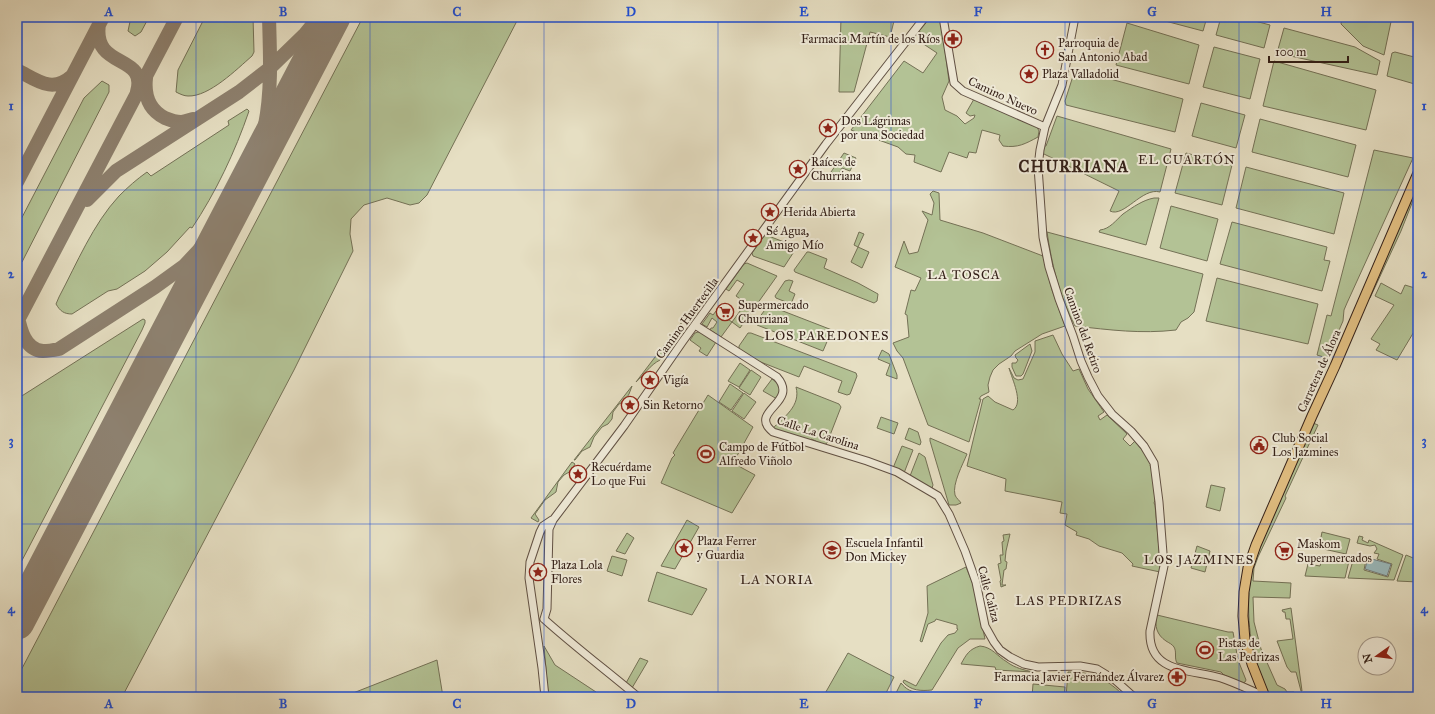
<svg xmlns="http://www.w3.org/2000/svg" width="1435" height="714" font-family="'IM FELL Great Primer',serif">
  <rect width="100%" height="100%" fill="#e6dfc3"/>
  <filter id="stains"><feTurbulence type="fractalNoise" baseFrequency=".005" numOctaves="4"/><feColorMatrix values="0 0 0 0 .2 0 0 0 0 .09 0 0 0 0 .02 0 0 0 .5 -.17"/></filter>
  <radialGradient id="worn" r=".72"><stop offset=".6" stop-color="#630" stop-opacity="0"/><stop offset="1" stop-color="#630" stop-opacity=".3"/></radialGradient>
  <path fill="#b3c295" stroke="#747156" d="M 131,17 L 149,17 L 141,32 L 135,36 L 128,31 Z
    M 205,17 L 253,17 L 254,52 L 252,56 C 237,69 209,97 188,96 C 184,96 180,94 176,92 L 178,70 Z
    M 363,17 L 519,17 L 427,195 L 419,203 L 410,205 L 387,198 L 364,205 L 351,219 L 350,234 L 353,251 L 294,370 L 122,697 L 17,697 L 17,678 Z
    M 841,17 L 895,17 L 890,37 L 870,32 L 854,92 L 839,92 Z
    M 931,17 L 938,17 L 941,21 L 949,81 L 942,97 L 945,110 L 957,116 L 965,124 L 974,118 L 975,115 L 970,116 L 966,113 L 974,99 L 1037,127 L 1039,131 L 1038,137 C 1025,144 1018,148 1003,146 L 999,140 L 1000,135 L 982,130 L 976,153 L 969,152 L 967,158 L 949,152 L 941,172 L 914,162 L 915,155 L 906,154 L 898,147 L 851,130 L 904,61 L 923,73 L 937,53 L 919,41 L 924,35 L 919,31 Z
    M 1150,17 L 1207,17 L 1203,31 Z
    M 1221,17 L 1240,17 L 1270,25 L 1264,48 L 1216,35 Z
    M 1342,17 L 1392,17 L 1384,55 L 1363,46 L 1341,24 Z
    M 1127,23 L 1199,45 L 1189,84 L 1116,65 Z
    M 1284,28 L 1355,47 L 1380,61 L 1377,75 L 1277,53 Z
    M 1214,47 L 1260,59 L 1250,99 L 1203,87 Z
    M 1395,52 L 1418,58 L 1418,85 L 1387,76 L 1392,53 Z
    M 1274,61 L 1376,90 L 1366,130 L 1263,106 Z
    M 1074,69 L 1183,99 L 1175,132 L 1066,105 L 1065,101 L 1073,76 Z
    M 102,81 L 109,85 L 109,92 L 22,262 L 17,267 L 17,227 L 84,98 Z
    M 1201,103 L 1245,115 L 1236,148 L 1192,136 Z
    M 247,109 L 249,111 C 235,152 216,192 192,228 L 190,227 L 167,252 L 145,271 L 117,289 L 108,291 L 72,314 C 64,314 60,311 56,304 L 59,297 C 77,263 93,224 119,196 C 128,187 137,179 147,172 L 151,176 L 229,125 L 228,121 Z
    M 1057,116 L 1171,149 L 1160,192 C 1142,187 1124,218 1110,211 L 1119,191 L 1042,153 L 1044,146 L 1046,146 Z
    M 1260,119 L 1356,145 L 1348,177 L 1252,152 Z
    M 1374,150 L 1413,158 L 1347,303 L 1344,310 L 1343,321 L 1327,358 L 1317,355 L 1327,315 L 1331,316 Z
    M 844,153 L 856,158 L 850,171 L 842,168 L 838,176 L 831,172 Z
    M 1186,153 L 1232,165 L 1222,205 L 1175,193 Z
    M 1246,167 L 1344,193 L 1334,234 L 1236,208 Z
    M 1418,185 L 1418,188 L 1401,231 L 1370,298 L 1368,298 Z
    M 933,191 L 939,193 L 940,220 L 983,233 L 1043,256 L 1052,290 L 1065,326 L 1042,334 L 1015,351 L 1011,356 L 999,364 L 993,370 L 990,377 L 988,385 L 989,392 L 981,396 L 979,399 L 981,399 L 969,442 L 928,425 L 903,358 L 897,351 L 893,343 L 909,337 L 907,315 L 905,314 L 911,290 L 915,291 L 921,278 L 895,267 L 904,241 L 909,254 L 918,252 L 928,220 L 922,211 L 932,215 L 934,203 L 930,194 Z
    M 1154,198 L 1159,198 L 1146,245 L 1099,232 L 1100,230 C 1110,229 1116,220 1123,214 C 1133,207 1143,200 1154,198 Z
    M 1171,206 L 1218,219 L 1207,261 L 1160,248 Z
    M 1232,222 L 1327,247 L 1324,260 L 1330,261 L 1322,291 L 1220,264 Z
    M 859,232 L 864,234 L 858,247 L 869,252 L 862,268 L 851,262 L 858,247 L 854,245 Z
    M 1047,232 L 1203,274 L 1194,312 L 1188,318 L 1181,322 L 1176,330 C 1141,334 1110,330 1075,326 C 1059,296 1052,265 1047,232 Z
    M 766,235 L 797,247 L 784,267 L 753,256 L 752,253 L 764,236 Z
    M 807,252 L 809,252 L 827,259 L 824,268 L 858,283 L 878,294 L 877,301 L 874,303 L 795,272 L 794,270 Z
    M 747,263 L 777,276 L 740,328 L 732,322 L 721,337 L 710,330 L 711,328 L 713,328 L 717,322 L 712,318 L 707,327 L 702,324 L 710,313 L 713,315 L 716,311 L 732,322 L 746,303 L 736,296 L 744,284 L 737,280 L 729,291 L 726,289 L 744,264 Z
    M 1217,278 L 1318,304 L 1308,344 L 1206,321 Z
    M 789,280 L 793,281 L 789,291 L 795,294 L 791,304 L 776,298 L 775,296 L 785,281 Z
    M 1381,283 L 1401,294 L 1405,285 L 1418,289 L 1418,325 L 1397,360 L 1376,350 L 1380,344 L 1371,339 L 1394,305 L 1375,296 Z
    M 770,306 L 832,330 L 823,351 L 757,325 L 756,322 L 767,307 Z
    M 143,319 L 145,320 L 145,323 L 142,330 L 17,570 L 17,399 Z
    M 681,323 L 682,327 L 660,360 C 650,365 644,375 636,382 Z
    M 698,332 L 700,332 L 716,342 L 707,356 L 699,351 L 701,348 L 690,340 L 695,333 Z
    M 748,333 L 751,333 L 856,373 L 857,376 L 850,394 L 847,395 L 838,392 L 842,381 L 804,366 L 799,377 L 753,359 L 739,350 L 739,346 Z
    M 1053,335 L 1062,354 L 1073,371 L 1079,369 L 1088,389 L 1104,412 L 1098,416 L 1100,420 L 1107,415 L 1127,434 L 1123,439 L 1130,446 L 1135,441 L 1145,454 L 1151,464 L 1150,465 L 1152,469 L 1155,500 L 1154,503 L 1155,505 L 1160,560 L 1160,572 L 1132,566 L 1133,564 L 1122,553 L 1099,546 L 1089,539 L 1076,535 L 1077,532 L 1065,525 L 1067,514 L 1060,513 L 1062,502 L 1005,491 L 1006,479 L 967,466 L 983,399 L 988,396 L 995,402 L 1013,410 C 1024,403 1012,379 1009,368 L 1014,378 L 1018,380 L 1023,379 L 1035,352 L 1035,341 Z
    M 1030,344 L 1032,351 L 1023,374 L 1021,376 L 1016,376 L 1012,367 L 1012,363 L 1016,363 L 1018,360 L 1016,358 L 1015,355 Z
    M 882,350 L 889,354 L 897,375 L 897,379 L 886,375 L 890,364 L 878,359 Z
    M 740,363 L 750,370 L 739,387 L 728,381 Z
    M 751,370 L 761,377 L 750,395 L 739,388 Z
    M 772,379 C 781,385 781,390 777,399 L 763,391 Z
    M 730,384 L 743,393 L 731,410 L 719,402 Z
    M 632,386 L 629,394 L 625,401 L 619,404 L 613,412 L 612,419 L 608,424 L 602,427 L 594,437 L 590,447 L 582,451 L 575,460 L 574,460 Z
    M 796,387 L 839,404 L 841,407 L 827,443 L 824,445 L 816,442 L 816,441 L 811,439 L 810,441 L 772,429 C 784,417 801,406 796,387 Z
    M 744,393 L 756,402 L 744,419 L 732,411 Z
    M 708,395 L 753,427 L 733,463 L 755,475 L 732,513 L 661,483 L 672,458 L 675,455 L 673,453 Z
    M 881,417 L 898,423 L 894,434 L 877,428 Z
    M 1313,423 L 1318,425 L 1285,496 L 1286,498 L 1258,557 L 1254,568 L 1253,581 L 1291,583 L 1290,598 L 1253,597 L 1254,622 L 1261,649 L 1277,685 L 1285,689 L 1287,692 L 1294,692 L 1295,697 L 1271,697 C 1253,664 1247,631 1249,593 L 1247,590 L 1255,556 Z
    M 909,428 L 918,432 L 921,442 L 920,445 L 905,439 Z
    M 930,438 L 967,454 C 963,464 952,484 955,495 C 956,498 960,501 961,503 L 956,505 L 949,505 L 930,441 Z
    M 902,446 L 913,450 L 904,473 L 893,468 Z
    M 919,453 L 925,457 L 933,485 L 932,488 L 930,488 L 910,476 Z
    M 572,462 L 575,464 L 571,471 L 564,475 L 558,482 L 556,492 L 545,500 L 535,514 L 539,520 L 538,522 L 531,518 Z
    M 1211,485 L 1225,488 L 1220,511 L 1206,507 Z
    M 687,520 L 699,527 L 675,569 L 661,566 Z
    M 1322,532 L 1350,539 L 1346,554 L 1319,548 Z
    M 627,533 L 634,538 L 625,554 L 616,551 Z
    M 1010,534 L 1006,551 L 1005,561 L 1007,562 L 1006,569 L 1004,570 L 1002,585 L 1006,585 L 1001,587 L 1000,581 L 1001,580 L 998,564 L 1001,563 L 1000,555 L 1003,555 L 1002,542 L 1004,541 L 1003,535 Z
    M 1359,536 L 1363,537 L 1362,540 L 1368,543 L 1369,540 L 1403,555 L 1394,580 L 1348,578 L 1354,557 L 1366,560 L 1364,570 L 1388,577 L 1392,564 L 1377,559 L 1379,554 L 1374,553 L 1377,549 L 1375,545 L 1370,546 L 1357,543 Z
    M 1197,546 L 1210,551 L 1205,572 L 1191,568 Z
    M 1406,555 L 1418,560 L 1418,582 L 1397,581 Z
    M 612,556 L 627,560 L 622,576 L 607,571 Z
    M 1331,557 L 1349,561 L 1345,578 L 1305,576 L 1308,564 L 1320,566 L 1322,559 L 1330,561 Z
    M 966,567 L 974,587 L 985,639 L 970,639 L 958,648 L 932,690 C 921,691 911,691 903,682 L 904,680 L 916,686 L 941,643 L 948,635 L 955,633 L 958,629 L 957,629 L 957,625 L 936,619 L 935,621 L 928,624 L 922,642 L 920,641 L 928,613 L 927,586 Z
    M 657,572 L 707,589 L 692,615 L 648,601 Z
    M 1291,608 L 1302,691 L 1301,691 L 1296,672 L 1291,672 L 1287,667 L 1277,641 L 1293,639 L 1290,619 L 1286,619 L 1285,612 L 1283,612 L 1282,610 Z
    M 1157,615 L 1228,632 L 1233,632 L 1238,660 L 1246,680 L 1245,682 L 1243,683 L 1224,675 L 1221,672 L 1177,663 C 1174,658 1177,652 1174,647 C 1172,644 1169,643 1166,641 C 1157,635 1154,626 1157,615 Z
    M 544,646 L 555,665 L 596,692 L 596,697 L 552,697 L 548,694 Z
    M 980,646 C 992,647 997,656 1007,662 C 1015,668 1024,670 1033,672 L 996,670 L 995,667 L 961,664 C 966,655 969,649 980,646 Z
    M 848,653 L 894,677 L 884,697 L 823,697 Z
    M 640,658 L 648,661 L 632,688 L 626,683 Z
    M 437,660 L 443,697 L 343,697 Z
    M 1068,672 C 1097,672 1105,679 1126,697 L 1066,697 Z
    M 901,683 C 911,695 917,691 930,693 L 928,697 L 894,697 Z
    M 1033,684 L 1065,687 L 1064,697 L 1032,697 Z"/>
  <path fill="#9ababd" stroke="#717c7b" d="M 1368,558 L 1391,564 L 1387,576 L 1365,569 Z"/>
  <g fill="none" stroke-linecap="round" stroke-linejoin="round">
    <path stroke="#8d806e" stroke-width="14" d="M 99,24 C 92,70 148,53 137,92
      M 17,70 C 37,80 52,94 72,76
      M 146,78 C 144,96 149,110 165,118 C 170,120 175,122 181,122 C 185,122 189,120 193,119
      M 250,176 C 255,159 262,143 265,125 C 272,90 270,53 269,17
      M 17,182 L 103,17
      M 87,200 L 116,171 L 239,92 L 270,68 L 305,34 L 319,17
      M 17,313 C 20,327 24,350 43,351 C 48,351 54,350 59,349 L 155,287 L 184,266 L 214,234 L 234,207
      M 17,322 L 177,17"/>
    <path stroke="#8d806e" stroke-width="35" d="M 17,622 L 333,17"/>
    <defs>
      <path id="minor" d="M 943,17 L 954,83 L 963,91 L 1045,127
        M 1075,17 L 1062,85 L 1045,127 L 1040,150 L 1038,167 L 1043,237 L 1049,267 L 1059,299 L 1073,336 L 1081,361 L 1088,377 L 1098,396 L 1112,414 L 1131,431 L 1144,446 L 1154,463 L 1159,502 L 1164,566 L 1150,631 C 1148,674 1191,669 1221,678 C 1236,683 1250,690 1264,696
        M 695,325 L 777,377 C 800,403 747,411 773,432 L 867,461 L 897,472 L 938,496 L 949,514 L 965,551 L 976,582 L 985,626 L 994,642 L 1000,650 L 1010,657 L 1024,664 L 1038,667 L 1080,666 L 1097,669 L 1115,680 L 1134,697
        M 544,619 L 547,609 L 549,529 L 553,520 L 624,426 L 683,341 L 826,144 L 925,17
        M 544,619 C 574,646 607,671 638,697
        M 545,697 L 542,668 L 529,578 L 530,562 L 540,532 L 543,526 L 552,520"/>
      <path id="major" d="M 1265,697 L 1252,664 L 1245,640 L 1243,616 L 1244,592 L 1248,568 L 1256,545 L 1312,416 L 1335,366 L 1418,173"/>
    </defs>
    <use href="#minor" stroke="#605043" stroke-width="9"/>
    <use href="#major" stroke="#342018" stroke-width="11"/>
    <use href="#minor" stroke="#efead8" stroke-width="7"/>
    <use href="#major" stroke="#e3c082" stroke-width="9"/>
  </g>
  <path fill="none" stroke="#1d4ed8" stroke-width="1" stroke-opacity="0.55" d="M 196,17 L 196,697M 370,17 L 370,697M 544,17 L 544,697M 718,17 L 718,697M 891,17 L 891,697M 1065,17 L 1065,697M 1239,17 L 1239,697M 17,190 L 1418,190M 17,357 L 1418,357M 17,524 L 1418,524"/>
  <defs>
    <symbol id="pharmacy-ring" viewBox="-11 -11 22 22"><circle r="9.5" fill="#efead8" stroke="#8f2418" stroke-width="1.5"/><path d="M-2-6h4v4h4v4h-4v4h-4v-4h-4v-4h4Z" fill="#8f2418"/></symbol>
    <symbol id="church-ring" viewBox="-11 -11 22 22"><circle r="9.5" fill="#efead8" stroke="#8f2418" stroke-width="1.5"/><path d="M-1.2-6h2.4v3.5h3.3v2.4h-3.3V6h-2.4V-.1h-3.3v-2.4h3.3Z" fill="#8f2418"/></symbol>
    <symbol id="sight-ring" viewBox="-11 -11 22 22"><circle r="9.5" fill="#efead8" stroke="#8f2418" stroke-width="1.5"/><path d="M0-6L1.8-2.2L6-1.7L2.9 1.2L3.7 5.4L0 3.3L-3.7 5.4L-2.9 1.2L-6-1.7L-1.8-2.2Z" fill="#8f2418"/></symbol>
    <symbol id="supermarket-ring" viewBox="-11 -11 22 22"><circle r="9.5" fill="#efead8" stroke="#8f2418" stroke-width="1.5"/><path d="M-6-5.5h2.5l.6 2H6L4.5 2H-2.5L-4.4-4H-6ZM-1.5 3.2a1.3 1.3 0 1 0 .1 0ZM3 3.2a1.3 1.3 0 1 0 .1 0Z" fill="#8f2418"/></symbol>
    <symbol id="civic-ring" viewBox="-11 -11 22 22"><circle r="9.5" fill="#efead8" stroke="#8f2418" stroke-width="1.5"/><path d="M-.6-6.5H3V-4.5H.6V-3L4-1V1h2V6H-6V1h2V-1L-.6-3ZM-1.2 2.5V6h2.4V2.5Z" fill="#8f2418"/></symbol>
    <symbol id="stadium-ring" viewBox="-11 -11 22 22"><circle r="9.5" fill="#efead8" stroke="#8f2418" stroke-width="1.5"/><path d="M0-5a6.5 5 0 1 0 0 10a6.5 5 0 1 0 0-10ZM-3.5-1.8h7v3.6h-7Z" fill="#8f2418"/></symbol>
    <symbol id="school-ring" viewBox="-11 -11 22 22"><circle r="9.5" fill="#efead8" stroke="#8f2418" stroke-width="1.5"/><path d="M0-5L7-2L0 1L-7-2ZM-4 1L0 2.5L4 1V4Q0 6-4 4Z" fill="#8f2418"/></symbol>
  </defs>
  <g fill-rule="evenodd">
    <use href="#pharmacy-ring" x="943" y="29" width="20" height="20"/>
    <use href="#church-ring" x="1035" y="40" width="20" height="20"/>
    <use href="#sight-ring" x="1019" y="64" width="20" height="20"/>
    <use href="#sight-ring" x="818" y="118" width="20" height="20"/>
    <use href="#sight-ring" x="788" y="159" width="20" height="20"/>
    <use href="#sight-ring" x="760" y="202" width="20" height="20"/>
    <use href="#sight-ring" x="743" y="228" width="20" height="20"/>
    <use href="#supermarket-ring" x="715" y="302" width="20" height="20"/>
    <use href="#sight-ring" x="640" y="370" width="20" height="20"/>
    <use href="#sight-ring" x="620" y="395" width="20" height="20"/>
    <use href="#civic-ring" x="1249" y="435" width="20" height="20"/>
    <use href="#stadium-ring" x="696" y="444" width="20" height="20"/>
    <use href="#sight-ring" x="568" y="464" width="20" height="20"/>
    <use href="#sight-ring" x="674" y="538" width="20" height="20"/>
    <use href="#school-ring" x="822" y="540" width="20" height="20"/>
    <use href="#supermarket-ring" x="1274" y="541" width="20" height="20"/>
    <use href="#sight-ring" x="528" y="562" width="20" height="20"/>
    <use href="#stadium-ring" x="1195" y="640" width="20" height="20"/>
    <use href="#pharmacy-ring" x="1167" y="667" width="20" height="20"/>
  </g>
  <g text-anchor="middle" stroke-width="4" stroke-linejoin="round" paint-order="stroke">
    <g font-size="12" fill="#342018" stroke="#efead8" text-anchor="start">
      <text x="940" y="43" text-anchor="end">Farmacia Martín de los Ríos</text>
      <text x="1058" y="47">Parroquia de<tspan x="1058" dy="14">San Antonio Abad</tspan></text>
      <text x="1042" y="78">Plaza Valladolid</text>
      <text x="841" y="125">Dos Lágrimas<tspan x="841" dy="14">por una Sociedad</tspan></text>
      <text x="811" y="166">Raíces de<tspan x="811" dy="14">Churriana</tspan></text>
      <text x="783" y="216">Herida Abierta</text>
      <text x="766" y="235">Sé Agua,<tspan x="766" dy="14">Amigo Mío</tspan></text>
      <text x="738" y="309">Supermercado<tspan x="738" dy="14">Churriana</tspan></text>
      <text x="663" y="384">Vigía</text>
      <text x="643" y="409">Sin Retorno</text>
      <text x="1272" y="442">Club Social<tspan x="1272" dy="14">Los Jazmines</tspan></text>
      <text x="719" y="451">Campo de Fútbol<tspan x="719" dy="14">Alfredo Viñolo</tspan></text>
      <text x="591" y="471">Recuérdame<tspan x="591" dy="14">Lo que Fui</tspan></text>
      <text x="697" y="545">Plaza Ferrer<tspan x="697" dy="14">y Guardia</tspan></text>
      <text x="845" y="547">Escuela Infantil<tspan x="845" dy="14">Don Mickey</tspan></text>
      <text x="1297" y="548">Maskom<tspan x="1297" dy="14">Supermercados</tspan></text>
      <text x="551" y="569">Plaza Lola<tspan x="551" dy="14">Flores</tspan></text>
      <text x="1218" y="647">Pistas de<tspan x="1218" dy="14">Las Pedrizas</tspan></text>
      <text x="1164" y="681" text-anchor="end">Farmacia Javier Fernández Álvarez</text>
    </g>
    <g font-size="12" fill="#342018" stroke="#efead8">
      <text transform="translate(1003 96) rotate(25)" y="4">Camino Nuevo</text>
      <text transform="translate(687 318) rotate(-54)" y="4">Camino Huertecilla</text>
      <text transform="translate(1083 330) rotate(70)" y="4">Camino del Retiro</text>
      <text transform="translate(1319 371) rotate(-66)" y="4">Carretera de Álora</text>
      <text transform="translate(818 433) rotate(18)" y="4">Calle La Carolina</text>
      <text transform="translate(989 594) rotate(75)" y="4">Calle Caliza</text>
    </g>
    <g font-size="13" letter-spacing="1" fill="#342018" stroke="#efead8">
      <text x="1187" y="164">EL CUARTÓN</text>
      <text x="964" y="279">LA TOSCA</text>
      <text x="827" y="340">LOS PAREDONES</text>
      <text x="1199" y="564">LOS JAZMINES</text>
      <text x="777" y="584">LA NORIA</text>
      <text x="1069" y="605">LAS PEDRIZAS</text>
    </g>
    <g font-size="16" font-weight="bold" letter-spacing="1" fill="#342018" stroke="#efead8">
      <text x="1074" y="172">CHURRIANA</text>
    </g>
  </g>
  <rect width="1435" height="714" fill="none" stroke="#e6dfc3" stroke-width="44"/>
  <g transform="translate(1377 656) rotate(256)"><circle r="19" fill="#efead8" stroke="#a4998b"/>
  <path d="M0-3L7 15L0 10L-7 15Z" fill="#8f2418"/>
  <text y="-6" font-size="11" font-weight="bold" text-anchor="middle" fill="#342018">N</text>
  </g>
  <path d="M1269 56v6h79v-6" fill="none" stroke="#342018" stroke-width="2"/>
  <text x="1275" y="56" font-size="12" fill="#342018" stroke="#efead8" stroke-width="3" paint-order="stroke">100 m</text>
  <rect x="22" y="22" width="1391" height="670" fill="none" stroke="#1d4ed8" stroke-width="1.5"/>
  <g font-size="13" text-anchor="middle" font-weight="bold" fill="#1d4ed8">
    <text x="109" y="16">A</text>
    <text x="283" y="16">B</text>
    <text x="457" y="16">C</text>
    <text x="631" y="16">D</text>
    <text x="804" y="16">E</text>
    <text x="978" y="16">F</text>
    <text x="1152" y="16">G</text>
    <text x="1326" y="16">H</text>
    <text x="11" y="110">1</text>
    <text x="1424" y="110">1</text>
    <text x="11" y="278">2</text>
    <text x="1424" y="278">2</text>
    <text x="11" y="445">3</text>
    <text x="1424" y="445">3</text>
    <text x="11" y="613">4</text>
    <text x="1424" y="613">4</text>
    <text x="109" y="708">A</text>
    <text x="283" y="708">B</text>
    <text x="457" y="708">C</text>
    <text x="631" y="708">D</text>
    <text x="804" y="708">E</text>
    <text x="978" y="708">F</text>
    <text x="1152" y="708">G</text>
    <text x="1326" y="708">H</text>
  </g>
  <rect width="100%" height="100%" filter="url(#stains)"/>
  <rect width="100%" height="100%" fill="url(#worn)"/>
</svg>
